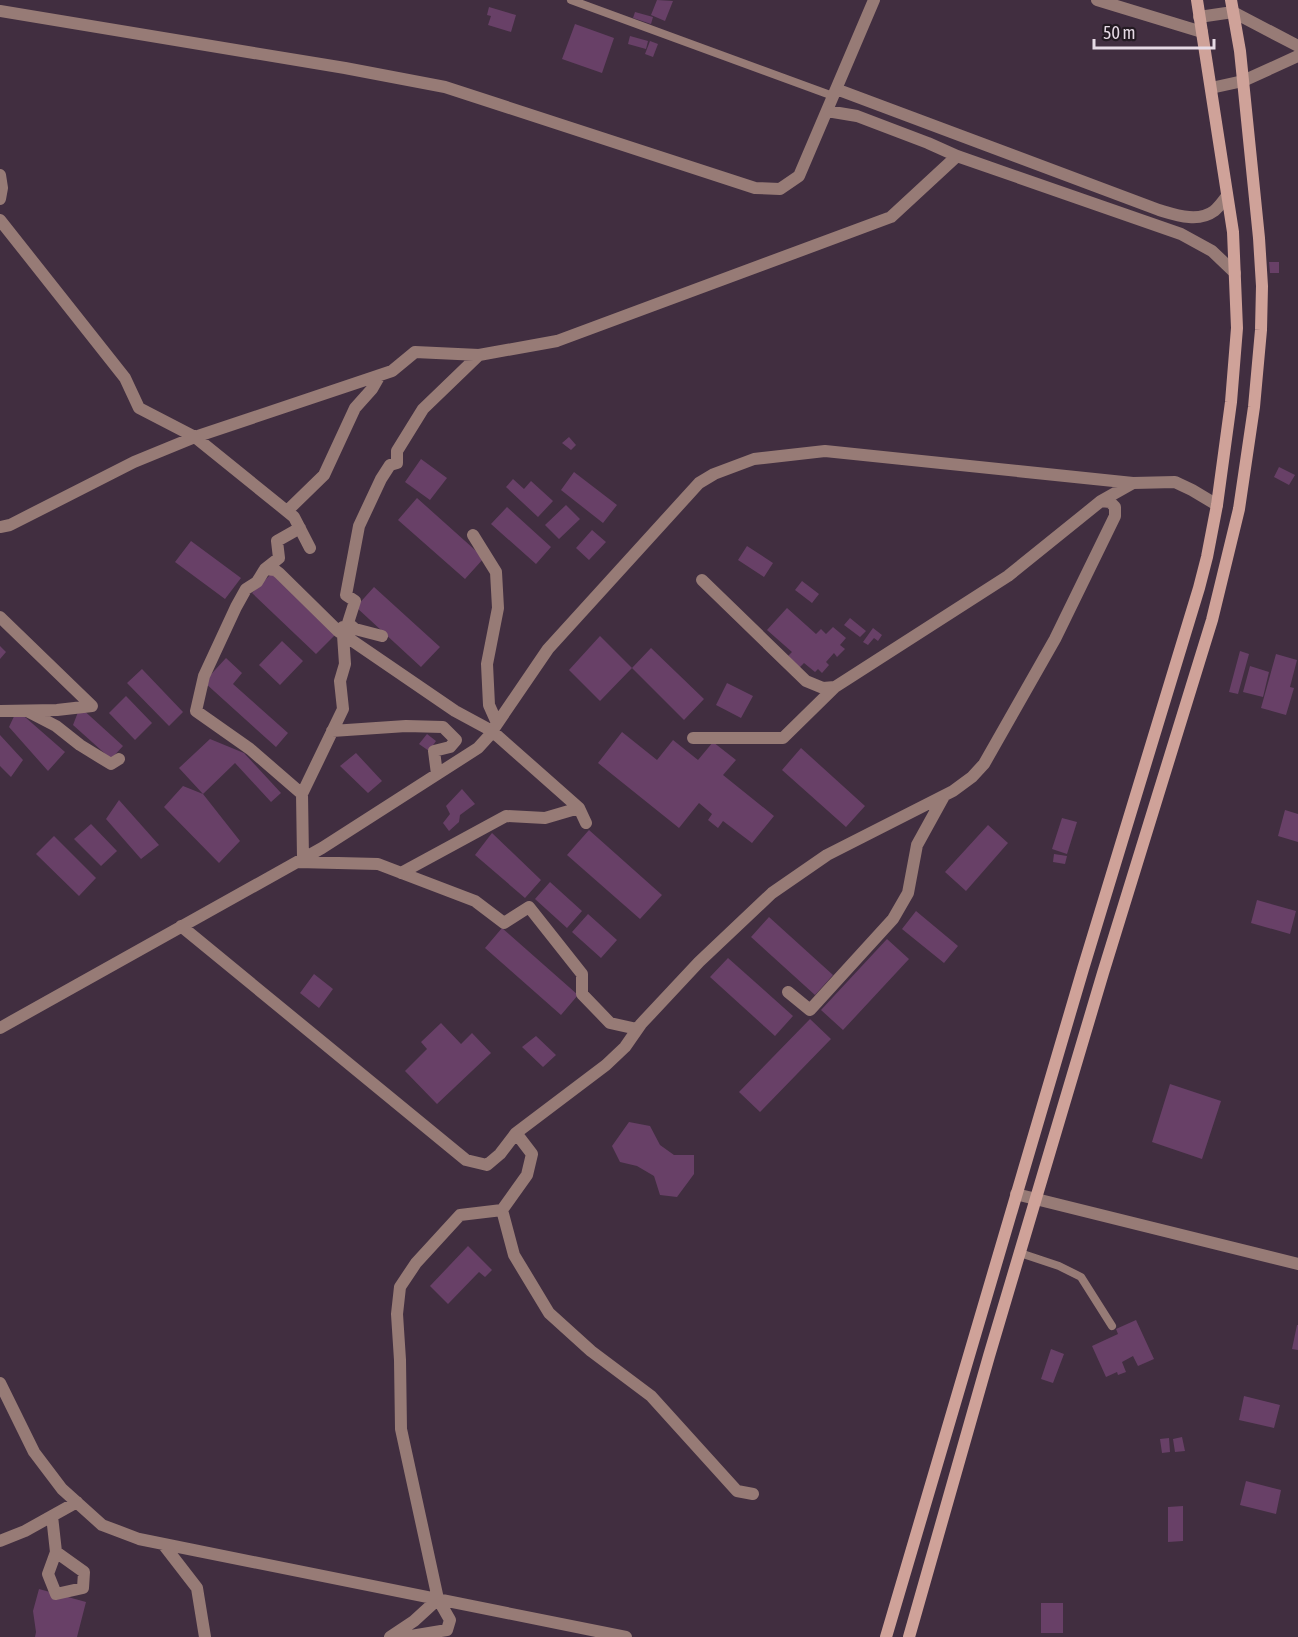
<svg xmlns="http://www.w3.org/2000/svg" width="1298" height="1637" font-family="'Asap Condensed',sans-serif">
  <rect width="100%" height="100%" fill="#412e40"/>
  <path fill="#684067" d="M 657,0 L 673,1 L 665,21 L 651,15 Z
    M 489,7 L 516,15 L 511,32 L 488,25 L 491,16 L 487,15 Z
    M 635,12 L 653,17 L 651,24 L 633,18 Z
    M 575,24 L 614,38 L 602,73 L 562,59 Z
    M 630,36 L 648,41 L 646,49 L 628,44 Z
    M 650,41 L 658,44 L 653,57 L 645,54 Z
    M 1269,262 L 1279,262 L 1279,273 L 1270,273 Z
    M 569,437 L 576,445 L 571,450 L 562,443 Z
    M 421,459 L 447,478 L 430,500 L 405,482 Z
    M 1279,467 L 1295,475 L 1289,485 L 1274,477 Z
    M 574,472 L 617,505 L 603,523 L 561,490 Z
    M 513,479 L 524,489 L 531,481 L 553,501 L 538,517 L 506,487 Z
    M 417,498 L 484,558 L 465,579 L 398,520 Z
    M 566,505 L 580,519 L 559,539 L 545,525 Z
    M 507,507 L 551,547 L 536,564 L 491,524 Z
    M 592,530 L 606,542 L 589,560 L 576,548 Z
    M 191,541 L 241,578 L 225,599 L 175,562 Z
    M 747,546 L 773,563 L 764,577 L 738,560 Z
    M 273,572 L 337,633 L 316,654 L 252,593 Z
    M 802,581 L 819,594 L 812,603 L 795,590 Z
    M 374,587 L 440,647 L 421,667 L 356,607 Z
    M 787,608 L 816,634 L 821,629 L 826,634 L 833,627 L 846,638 L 840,645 L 845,649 L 837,657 L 834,653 L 826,662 L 829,665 L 822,673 L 818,669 L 815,672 L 804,663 L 798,669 L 786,658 L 792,652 L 767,630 Z
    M 850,618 L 866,631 L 860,637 L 844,625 Z
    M 873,628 L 882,635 L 878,641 L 874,638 L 868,645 L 863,642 Z
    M 600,636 L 632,668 L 600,701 L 569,670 Z
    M 282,641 L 303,661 L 280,685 L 259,665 Z
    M 0,646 L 6,652 L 0,659 Z
    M 651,648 L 704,699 L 684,720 L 632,668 Z
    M 1240,651 L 1249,654 L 1238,694 L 1229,692 Z
    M 1276,654 L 1297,660 L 1290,687 L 1294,688 L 1286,715 L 1261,708 Z
    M 226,658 L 242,673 L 233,684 L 288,733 L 276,747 L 204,682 Z
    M 1250,666 L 1269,672 L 1263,697 L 1243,692 Z
    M 142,669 L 183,712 L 169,726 L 127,683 Z
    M 727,683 L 753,696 L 741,718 L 716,705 Z
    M 126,696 L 152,723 L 135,740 L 109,713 Z
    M 80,707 L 123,746 L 111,759 L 73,725 Z
    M 17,710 L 65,752 L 48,771 L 9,727 Z
    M 622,732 L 657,760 L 673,740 L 698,760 L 713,742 L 736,760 L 723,775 L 774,816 L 752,843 L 723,821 L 718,828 L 708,820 L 712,814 L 699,803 L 679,828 L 598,763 Z
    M 427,734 L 436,741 L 429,751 L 419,744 Z
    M 0,735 L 23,760 L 11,777 L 0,766 Z
    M 210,739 L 244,753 L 281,793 L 271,802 L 235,763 L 203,794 L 179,768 Z
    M 801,748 L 865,806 L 846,827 L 782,770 Z
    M 356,753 L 382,781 L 368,793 L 340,766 Z
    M 183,786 L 203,794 L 240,841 L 219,863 L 164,807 Z
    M 462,789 L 475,804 L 460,815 L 459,822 L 449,831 L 443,823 L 450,814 L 446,806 Z
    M 119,800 L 159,845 L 141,859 L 106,819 Z
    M 1285,810 L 1298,814 L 1298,842 L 1278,836 Z
    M 1062,818 L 1077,822 L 1067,854 L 1052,849 Z
    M 91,824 L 117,851 L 101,866 L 74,839 Z
    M 988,825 L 1008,843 L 966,891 L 945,872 Z
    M 589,830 L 662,895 L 640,919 L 567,855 Z
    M 492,833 L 541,880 L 525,898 L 475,855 Z
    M 54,836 L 96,878 L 79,896 L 36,854 Z
    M 1054,854 L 1067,856 L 1065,864 L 1053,862 Z
    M 550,882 L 582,911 L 567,928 L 535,899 Z
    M 1257,900 L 1296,911 L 1290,934 L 1251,923 Z
    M 916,911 L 958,946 L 944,963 L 902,929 Z
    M 588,914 L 617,940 L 601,958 L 572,932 Z
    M 769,917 L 833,975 L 815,995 L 751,937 Z
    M 502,928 L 578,995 L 561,1015 L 485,948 Z
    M 887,939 L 909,959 L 843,1030 L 821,1010 Z
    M 728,958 L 793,1016 L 775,1036 L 710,977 Z
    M 314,974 L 333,989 L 319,1008 L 300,993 Z
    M 810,1019 L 831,1039 L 760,1112 L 739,1092 Z
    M 441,1023 L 461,1044 L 472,1033 L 491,1053 L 437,1104 L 405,1071 L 427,1049 L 421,1042 Z
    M 536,1036 L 556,1055 L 543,1067 L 522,1047 Z
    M 1170,1084 L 1221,1101 L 1202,1159 L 1152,1142 Z
    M 629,1122 L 650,1126 L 660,1145 L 674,1155 L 694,1155 L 694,1174 L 677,1197 L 660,1195 L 654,1176 L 637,1166 L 620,1162 L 612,1146 Z
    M 468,1246 L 492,1270 L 485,1277 L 479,1272 L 448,1304 L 430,1286 Z
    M 1136,1320 L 1154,1359 L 1138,1366 L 1133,1356 L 1122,1362 L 1126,1372 L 1118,1375 L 1117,1372 L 1106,1377 L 1092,1346 L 1118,1334 L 1116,1329 Z
    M 1297,1325 L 1298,1325 L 1298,1350 L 1292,1349 Z
    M 1051,1349 L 1064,1354 L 1053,1383 L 1041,1379 Z
    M 1244,1396 L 1280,1405 L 1274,1428 L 1239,1420 Z
    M 1182,1437 L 1185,1451 L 1175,1452 L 1173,1439 Z
    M 1169,1438 L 1170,1452 L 1162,1453 L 1160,1439 Z
    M 1246,1481 L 1281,1490 L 1276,1514 L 1240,1505 Z
    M 1183,1506 L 1183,1541 L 1168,1542 L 1168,1507 Z
    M 39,1589 L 86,1602 L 77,1637 L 35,1637 L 36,1632 L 33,1611 Z
    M 1041,1603 L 1063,1603 L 1063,1633 L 1041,1633 Z"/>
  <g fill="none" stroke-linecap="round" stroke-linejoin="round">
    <path stroke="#977b76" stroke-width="8" d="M 571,0 L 833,96
      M 1020,1253 L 1059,1266 L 1081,1277 L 1112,1326"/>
    <path stroke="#977b76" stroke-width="12" d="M 1097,0 L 1202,32
      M 0,11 L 345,68 L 445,87 L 755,188 L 780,189 L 799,176 L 874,0
      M 1199,17 L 1233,12 L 1298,46
      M 1211,88 L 1243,81 L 1298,56
      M 836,89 L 1159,210 C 1176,215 1198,223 1214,211 C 1219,207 1223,201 1227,196
      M 827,111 L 857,116 L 928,143 L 957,156 L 1181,234 L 1212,251 L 1235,273
      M 0,175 L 2,188 L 0,199
      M 0,220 L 125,378 L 139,408 L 195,437 L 294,517 L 310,548
      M 287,511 L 324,475 L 355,408 L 372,389 L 380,375
      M 0,527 L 10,525 L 134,462 L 195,437 L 392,371 L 415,352 L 479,355
      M 300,528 L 277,541 L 279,558 L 265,569 L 257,582 L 246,589 L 236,607 L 204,676 L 196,711 L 250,749 L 302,794 L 303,858
      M 473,535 L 496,572 L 498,608 L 487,664 L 489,705 L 497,723
      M 265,569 L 275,570 L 279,573 L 338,631 L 343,627
      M 702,580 L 806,681 L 823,688 L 835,687 L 1008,576 L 1101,501 L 1133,483
      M 0,617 L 92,706 L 57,710 L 0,711
      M 338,631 L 455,711 L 492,731 L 579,808
      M 382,636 L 355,629 L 348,623 L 355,601 L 346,595 L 359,526 L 381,479 L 390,465 L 397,463 L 397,451 L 423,409 L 479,355 L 557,341 L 891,217 L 957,156
      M 29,712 L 56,726 L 80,745 L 111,764 L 119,759
      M 332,731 L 406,726 L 443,727 L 456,740 L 450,747 L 434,751 L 437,774
      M 693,738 L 783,738 L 835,687
      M 302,794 L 343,709 L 340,681 L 345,664 L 343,635
      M 298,862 L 378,864 L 475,901 L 504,923 L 529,907 L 582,974 L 582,994 L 610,1023 L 637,1029
      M 401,873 L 506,816 L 545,818 L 579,808 L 586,823
      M 181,926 L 466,1160 L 487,1165 L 500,1154 L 516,1133 L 606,1065 L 625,1047 L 641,1024 L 699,962 L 772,893 L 827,855 L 953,791 L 972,777 L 984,764 L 1055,639 L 1115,516 L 1115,507 L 1110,502 L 1101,501
      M 788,992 L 810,1010 L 893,919 L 908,893 L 917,845 L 944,796
      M 0,1028 L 322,848 L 478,748 L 488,737 L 548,649 L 699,483 L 714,474 L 754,459 L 825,451 L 1133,483 L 1175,482 L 1192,490 L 1217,505
      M 516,1133 L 532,1154 L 527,1175 L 502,1210 L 514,1255 L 549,1313 L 591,1351 L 651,1396 L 737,1491 L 753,1494
      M 1016,1194 L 1298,1264
      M 0,1383 L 34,1452 L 62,1489 L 102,1525 L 139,1539 L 626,1637
      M 52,1516 L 56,1552 L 48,1574 L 56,1594 L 83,1588 L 84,1572 L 56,1552
      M 0,1541 L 25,1531 L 77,1502
      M 163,1544 L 197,1588 L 205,1637
      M 390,1637 L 414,1621 L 438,1599
      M 405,1637 L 447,1630 L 450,1620 L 438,1599 L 401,1429 L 400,1360 L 397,1314 L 400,1287 L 416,1263 L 460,1215 L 502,1210"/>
    <path stroke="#cfa299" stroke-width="12" d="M 886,1637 L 1083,969 L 1199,588 L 1207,557 L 1217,505 L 1231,402 L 1237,328 L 1233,232 L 1197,0
      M 909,1637 L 989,1356 L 1103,973 L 1212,620 L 1239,509 L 1254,407 L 1261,330 L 1262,286 L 1259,238 L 1240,51 L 1231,0"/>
  </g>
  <path d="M1094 39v9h120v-9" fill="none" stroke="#e6dae5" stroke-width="3"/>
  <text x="1103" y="39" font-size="18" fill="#e6dae5" stroke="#231a22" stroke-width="4.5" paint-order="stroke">50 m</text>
</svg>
